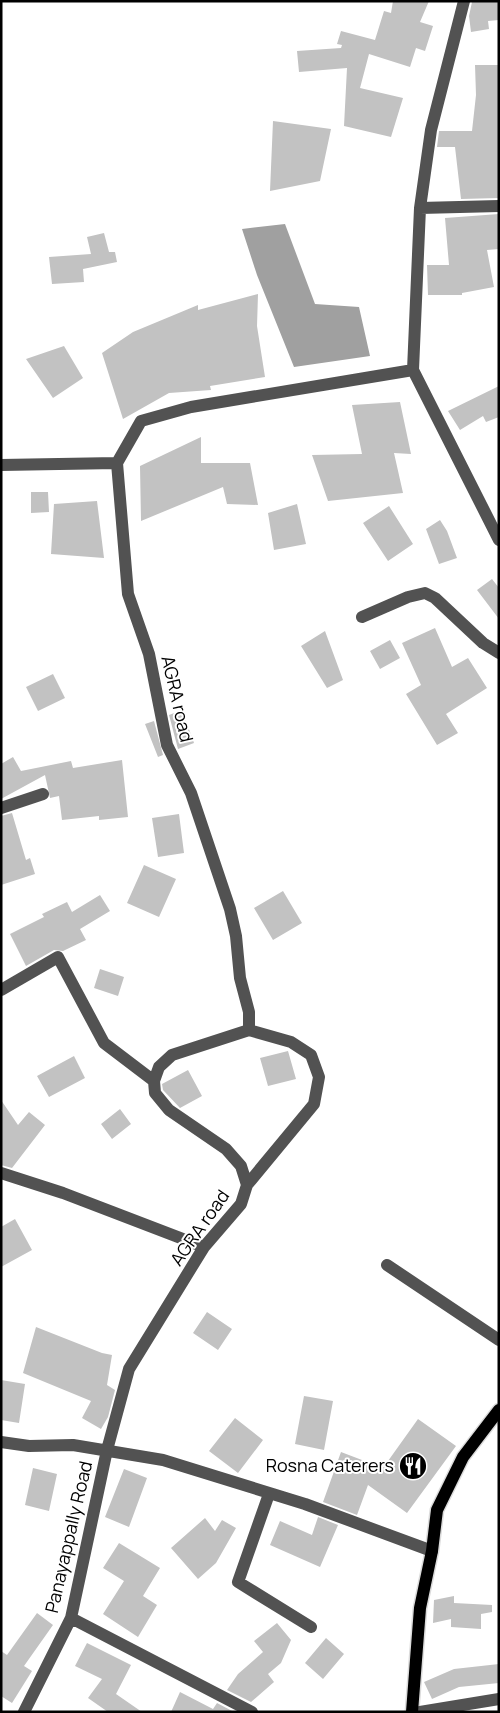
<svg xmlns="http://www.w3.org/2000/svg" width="500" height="1713" font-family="Manrope,sans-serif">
  <rect width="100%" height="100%" fill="#fff"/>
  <path fill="#a0a0a0" d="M 285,224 L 315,304 L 359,307 L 370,356 L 294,367 L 257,275 L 242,229 Z"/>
  <path fill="#c2c2c2" d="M 393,1 L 429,1 L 420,22 L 433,26 L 425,51 L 416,48 L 410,67 L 369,54 L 360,88 L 403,98 L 391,137 L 344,126 L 347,68 L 299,72 L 297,51 L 341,48 L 342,45 L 337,44 L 341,31 L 375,40 L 384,11 L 391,13 Z
    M 499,1 L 499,20 L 488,21 L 489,29 L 471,32 L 469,16 L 472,2 Z
    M 475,65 L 499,65 L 499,198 L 461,199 L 455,147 L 437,147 L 439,131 L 472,131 L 476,95 Z
    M 273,121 L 331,129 L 320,181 L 270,191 Z
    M 499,214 L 499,249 L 487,250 L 494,287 L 462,293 L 462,295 L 428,295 L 427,265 L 449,265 L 445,218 Z
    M 104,233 L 109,252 L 115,252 L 117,262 L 83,269 L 84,282 L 52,284 L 49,257 L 91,254 L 87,237 Z
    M 258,294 L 257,326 L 265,377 L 210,386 L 211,390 L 169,393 L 123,419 L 102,353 L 133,332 L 198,305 L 198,310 Z
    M 64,346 L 83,378 L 53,398 L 26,359 Z
    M 499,386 L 499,417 L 486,422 L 483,416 L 460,430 L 448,411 Z
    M 400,402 L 411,454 L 394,453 L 403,493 L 328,501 L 312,455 L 362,454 L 352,405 Z
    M 201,437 L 201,463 L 250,463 L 258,505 L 227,504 L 223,487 L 141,521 L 140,466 Z
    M 31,492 L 48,492 L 49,512 L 31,513 Z
    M 97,501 L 104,558 L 51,554 L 54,504 Z
    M 297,504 L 306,544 L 274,550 L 268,513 Z
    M 389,506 L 413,544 L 388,561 L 363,523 Z
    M 440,520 L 447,531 L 457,558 L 439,564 L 426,529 Z
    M 492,579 L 499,588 L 499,619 L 477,590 Z
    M 435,628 L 452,667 L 468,658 L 487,688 L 446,714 L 458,733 L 437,745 L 406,694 L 421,685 L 402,643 Z
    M 325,631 L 343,680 L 327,688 L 301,646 Z
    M 390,640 L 400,658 L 380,669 L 370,651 Z
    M 53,674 L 65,698 L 38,711 L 26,687 Z
    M 182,710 L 194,743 L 178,749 L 169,715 Z
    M 154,721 L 163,755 L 158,757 L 145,724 Z
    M 13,757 L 21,771 L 71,761 L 73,768 L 122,760 L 128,817 L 99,820 L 99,816 L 62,820 L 59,796 L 50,798 L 45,775 L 1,799 L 1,764 Z
    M 12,813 L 26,860 L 30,858 L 35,874 L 1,885 L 1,816 Z
    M 179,814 L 184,853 L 158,857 L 152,818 Z
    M 144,865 L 176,879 L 159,917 L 127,903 Z
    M 283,891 L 302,923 L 273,940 L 254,908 Z
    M 100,895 L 110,911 L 80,929 L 86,940 L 63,951 L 54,950 L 26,966 L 10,934 L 44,917 L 42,914 L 67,902 L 72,912 Z
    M 100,969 L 124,977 L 118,996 L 94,988 Z
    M 288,1051 L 296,1079 L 268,1086 L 260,1058 Z
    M 74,1056 L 85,1078 L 49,1097 L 37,1076 Z
    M 188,1070 L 202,1096 L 180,1108 L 163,1090 L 162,1084 Z
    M 1,1100 L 18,1125 L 29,1112 L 45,1125 L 12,1168 L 1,1165 Z
    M 120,1109 L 131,1124 L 112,1139 L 101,1124 Z
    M 15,1219 L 32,1250 L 1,1267 L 1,1227 Z
    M 207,1312 L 232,1329 L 218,1350 L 193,1333 Z
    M 36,1327 L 102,1353 L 112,1355 L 107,1385 L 115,1390 L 108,1417 L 101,1429 L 82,1418 L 91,1401 L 23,1373 Z
    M 1,1380 L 25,1384 L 19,1423 L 1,1420 Z
    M 304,1396 L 333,1401 L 324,1450 L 295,1444 Z
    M 235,1418 L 263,1440 L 238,1473 L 209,1451 Z
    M 418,1419 L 456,1446 L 407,1513 L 368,1485 L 357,1515 L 323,1502 L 341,1452 L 383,1468 Z
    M 33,1468 L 57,1474 L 49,1511 L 25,1505 Z
    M 124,1469 L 147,1478 L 129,1527 L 105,1517 Z
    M 318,1517 L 338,1525 L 320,1567 L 270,1545 L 280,1521 L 312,1535 Z
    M 205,1518 L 215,1531 L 222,1520 L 236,1528 L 216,1563 L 198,1579 L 171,1548 Z
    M 119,1543 L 160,1568 L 143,1596 L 157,1605 L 138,1637 L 103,1614 L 124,1581 L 103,1568 Z
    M 454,1596 L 454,1603 L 492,1605 L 492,1612 L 481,1614 L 481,1629 L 451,1627 L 451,1619 L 433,1623 L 434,1600 Z
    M 37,1613 L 53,1625 L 24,1666 L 32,1671 L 12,1703 L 1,1696 L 1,1651 L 7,1655 Z
    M 277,1623 L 291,1640 L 281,1663 L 268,1674 L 274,1682 L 251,1702 L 227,1690 L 238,1674 L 263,1652 L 254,1641 Z
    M 326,1638 L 344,1654 L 323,1679 L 305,1663 Z
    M 87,1643 L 131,1665 L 116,1694 L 142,1712 L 108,1712 L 88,1698 L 102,1679 L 75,1666 Z
    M 499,1664 L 499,1683 L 459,1687 L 432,1699 L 424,1682 L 454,1669 Z
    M 180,1692 L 213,1709 L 217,1703 L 234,1712 L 171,1712 Z"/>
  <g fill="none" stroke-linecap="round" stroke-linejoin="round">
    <defs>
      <path id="major" d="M 412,1712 L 420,1608 L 432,1551 L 437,1510 L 463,1457 L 499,1410"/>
    </defs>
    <use href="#major" stroke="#dbdbdb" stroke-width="15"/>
    <path stroke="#525252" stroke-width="12" d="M 464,1 L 431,130 L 420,208 L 413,370 L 499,540
      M 420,208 L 499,206
      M 117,463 L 128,594 L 149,654 L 167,745 L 191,793 L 230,909 L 236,936 L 240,978 L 249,1012 L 249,1030
      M 1,465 L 117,463 L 141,421 L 191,407 L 413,370
      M 362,617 L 408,597 L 425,593 L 435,598 L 483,643 L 499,653
      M 1,808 L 43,794
      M 1,990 L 58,957 L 104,1043 L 154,1081
      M 1,1173 L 63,1193 L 204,1247
      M 387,1265 L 499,1340
      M 1,1442 L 29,1446 L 73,1445 L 163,1460 L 305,1504 L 432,1551
      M 269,1494 L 238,1582 L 311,1627
      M 71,1618 L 252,1712
      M 24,1712 L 71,1618 L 107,1450 L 129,1369 L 204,1247 L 241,1204 L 247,1185 L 241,1166 L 226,1149 L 169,1110 L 155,1093 L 154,1081 L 159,1067 L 172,1055 L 249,1030 L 291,1042 L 311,1055 L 319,1077 L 314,1104 L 247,1185
      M 420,1712 L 499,1699"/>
    <use href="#major" stroke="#000" stroke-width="12"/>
  </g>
  <defs>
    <symbol id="restaurant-disc" viewBox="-11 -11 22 22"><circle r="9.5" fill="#000" stroke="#fff"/><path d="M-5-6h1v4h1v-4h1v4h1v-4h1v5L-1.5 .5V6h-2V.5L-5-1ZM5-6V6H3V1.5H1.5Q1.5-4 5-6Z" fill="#fff"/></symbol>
  </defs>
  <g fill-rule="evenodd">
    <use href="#restaurant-disc" x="397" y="1450" width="32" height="32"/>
  </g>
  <g text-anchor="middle" stroke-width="4" stroke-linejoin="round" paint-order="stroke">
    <g font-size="18" fill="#000" stroke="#fff">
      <text transform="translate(177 699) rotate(77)" y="6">AGRA road</text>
      <text transform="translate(200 1228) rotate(-55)" y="6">AGRA road</text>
      <text transform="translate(69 1537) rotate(-77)" y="6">Panayappally Road</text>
    </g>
    <g font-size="18" fill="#000" stroke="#fff" text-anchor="end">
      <text x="394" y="1472">Rosna Caterers</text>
    </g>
  </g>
  <rect width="500" height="1713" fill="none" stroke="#000000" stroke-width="5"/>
</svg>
